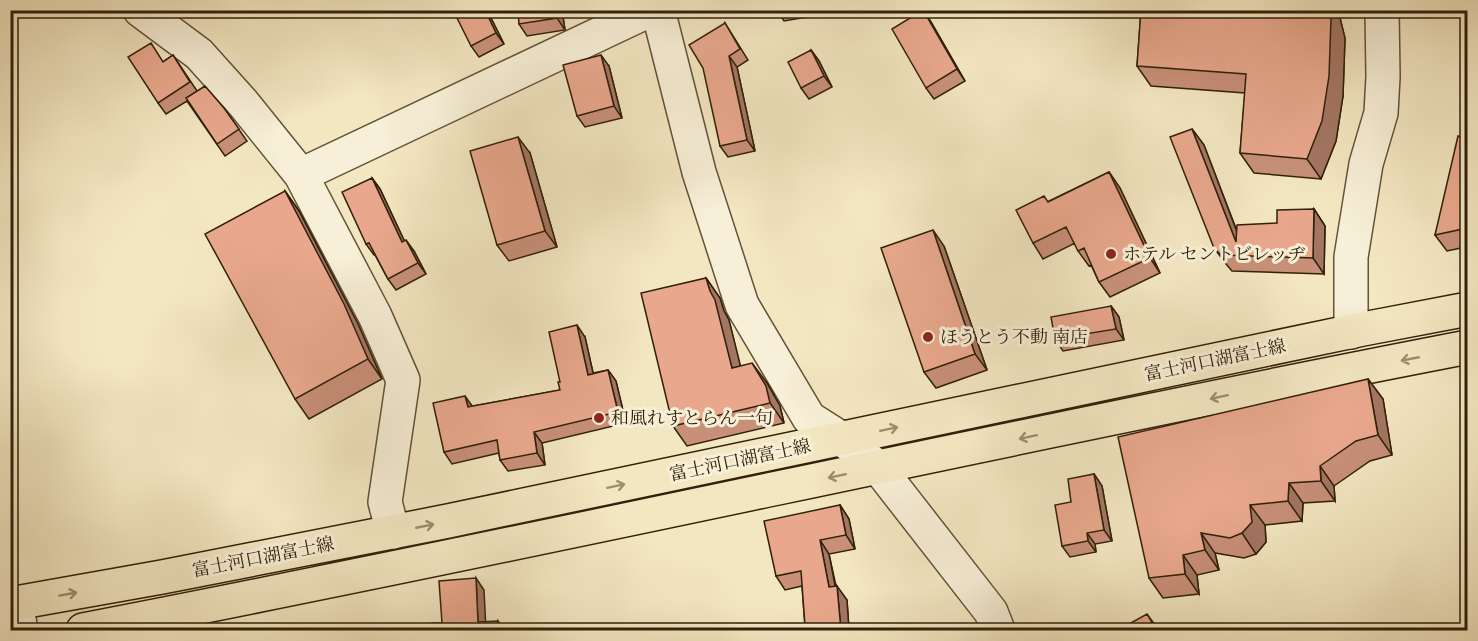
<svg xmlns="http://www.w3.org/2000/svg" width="1478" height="641" font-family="'Sorts Mill Goudy','Noto Serif JP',serif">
  <rect width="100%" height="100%" fill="#f3e7c2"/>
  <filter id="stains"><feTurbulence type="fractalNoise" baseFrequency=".00333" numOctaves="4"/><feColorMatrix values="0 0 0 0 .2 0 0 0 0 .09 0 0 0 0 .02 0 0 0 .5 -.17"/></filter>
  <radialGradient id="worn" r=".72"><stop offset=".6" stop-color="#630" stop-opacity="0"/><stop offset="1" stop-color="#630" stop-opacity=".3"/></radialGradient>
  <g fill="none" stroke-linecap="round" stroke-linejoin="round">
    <defs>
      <path id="minor" d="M 140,10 L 199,54 L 243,103 L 301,175 L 375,316 L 403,380 L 385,502 L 393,532
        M 658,10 L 699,172 L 742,305 L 809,418 L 842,439 L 878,467 L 991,612 L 998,630
        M 301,175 L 650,10
        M 1351,332 L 1351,257 L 1366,164 L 1381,113 L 1383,77 L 1382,10
        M 16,603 L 21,630"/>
      <path id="major" d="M 10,604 L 162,577 L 448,521 L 1363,329 L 1468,309
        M 83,630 C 546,541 1005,436 1468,347"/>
    </defs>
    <use href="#minor" stroke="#625238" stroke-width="36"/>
    <use href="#major" stroke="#31200a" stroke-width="36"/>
    <use href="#minor" stroke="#f7efd7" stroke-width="33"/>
    <use href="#major" stroke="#f3e7c2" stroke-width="33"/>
  </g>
  <path fill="#c89079" stroke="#31200a" stroke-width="1.5" d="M 487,10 L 504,44 L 479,57 L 471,46 Z
    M 518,10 L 562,10 L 565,30 L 527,36 L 519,24 Z
    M 779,10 L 813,10 L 814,16 L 784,21 L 780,15 Z
    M 1141,10 L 1338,10 L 1345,38 L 1343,96 L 1336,141 L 1321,179 L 1254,173 L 1240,153 L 1245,93 L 1151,86 L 1137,66 Z
    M 931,22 L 965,81 L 934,99 L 926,88 Z
    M 725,23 L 748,60 L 737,67 L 755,151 L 728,157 L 720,146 Z
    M 811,50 L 819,61 L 832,87 L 809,99 L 801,88 Z
    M 173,55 L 197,91 L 224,108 L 247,141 L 225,156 L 187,101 L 166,114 L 158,103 L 164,61 Z
    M 609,66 L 622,118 L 585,127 L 577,116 Z
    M 1192,129 L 1204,145 L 1237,231 L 1277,223 L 1314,209 L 1325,226 L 1324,274 L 1232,271 L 1226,264 L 1214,248 Z
    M 1467,138 L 1467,251 L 1466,247 L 1447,251 L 1435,235 Z
    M 530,153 L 557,247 L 509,261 L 497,245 Z
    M 1109,172 L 1120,188 L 1160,273 L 1110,297 L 1099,282 L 1091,265 L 1089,266 L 1078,251 L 1075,243 L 1043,259 L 1033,243 L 1049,201 Z
    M 372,178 L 380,189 L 404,240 L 414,251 L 426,274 L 396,290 L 388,279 L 375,255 L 374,255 L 366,244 Z
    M 285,191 L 299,211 L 358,324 L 382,379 L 309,419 L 295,399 Z
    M 944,246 L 987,370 L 936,388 L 924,372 Z
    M 706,278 L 720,298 L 724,311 L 729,320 L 740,366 L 767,383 L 780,406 L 784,423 L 687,446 L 673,426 Z
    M 1111,306 L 1119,317 L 1124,340 L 1063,351 L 1055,339 Z
    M 585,337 L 593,373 L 608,370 L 616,381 L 626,423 L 542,443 L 545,465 L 508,471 L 500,460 L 499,453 L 452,464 L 444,452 L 473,406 L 560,390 L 560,382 Z
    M 1368,379 L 1383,399 L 1392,455 L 1370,461 L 1334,486 L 1335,501 L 1303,503 L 1302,521 L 1265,525 L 1266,542 L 1256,554 L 1244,558 L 1215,553 L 1219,570 L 1197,575 L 1199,594 L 1163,598 L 1149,578 Z
    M 1094,474 L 1102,486 L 1112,541 L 1095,544 L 1096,552 L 1070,557 L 1062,546 L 1071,502 Z
    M 840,505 L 849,519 L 855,549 L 829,554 L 836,586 L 847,600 L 849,630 L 808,630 L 805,626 L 802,586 L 785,590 L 776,576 Z"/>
  <path fill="#a37663" stroke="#31200a" stroke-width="1.5" d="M 485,10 L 487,10 L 504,44 L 496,33 Z
    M 556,10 L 562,10 L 565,30 L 557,18 Z
    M 923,10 L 931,22 L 965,81 L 957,69 Z
    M 1329,10 L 1338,10 L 1345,38 L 1343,96 L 1336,141 L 1321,179 L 1307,159 Z
    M 811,50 L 819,61 L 832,87 L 824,76 Z
    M 601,55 L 609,66 L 622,118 L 614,106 Z
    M 729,56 L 737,67 L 755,151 L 747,140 Z
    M 1192,129 L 1204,145 L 1246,256 L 1236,242 Z
    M 518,137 L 530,153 L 557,247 L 545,231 Z
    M 1109,172 L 1120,188 L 1160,273 L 1150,258 Z
    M 372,178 L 380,189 L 410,253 L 402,242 Z
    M 285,191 L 299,211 L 358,324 L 382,379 L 368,359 Z
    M 1314,209 L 1325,226 L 1324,274 L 1313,258 Z
    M 933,230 L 944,246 L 987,370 L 975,354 Z
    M 406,240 L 414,251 L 426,274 L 418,263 Z
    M 706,278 L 720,298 L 724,311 L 729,320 L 746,388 L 732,368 Z
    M 1111,306 L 1119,317 L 1124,340 L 1116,329 Z
    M 577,325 L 585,337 L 596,386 L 588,375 Z
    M 752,363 L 767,383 L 780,406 L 784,423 L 770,403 Z
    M 608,370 L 616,381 L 626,423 L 618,412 Z
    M 1368,379 L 1383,399 L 1392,455 L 1378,435 Z
    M 465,396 L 473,407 L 468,407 Z
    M 534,432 L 542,443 L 545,465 L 537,453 Z
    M 1320,466 L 1334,486 L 1335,501 L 1321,481 Z
    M 1094,474 L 1102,486 L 1112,541 L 1104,530 Z
    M 1289,483 L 1303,503 L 1302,521 L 1288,501 Z
    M 840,505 L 849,519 L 855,549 L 846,535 Z
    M 1250,505 L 1265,525 L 1266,542 L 1256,554 L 1242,533 Z
    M 1087,533 L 1095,544 L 1096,552 L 1088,541 Z
    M 1201,533 L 1215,553 L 1219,570 L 1205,550 Z
    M 820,540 L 829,554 L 838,601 L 829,587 Z
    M 1183,555 L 1197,575 L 1199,594 L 1185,574 Z
    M 476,578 L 484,590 L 486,630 L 478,622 Z
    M 837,586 L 847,600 L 849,630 L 841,630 Z
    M 1147,614 L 1155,625 L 1158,630 L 1156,630 Z
    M 498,621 L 505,630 L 499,630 Z"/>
  <path fill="#e9a88d" stroke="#31200a" stroke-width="1.5" d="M 453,10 L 485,10 L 496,33 L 471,46 Z
    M 518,10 L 556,10 L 557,18 L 519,24 Z
    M 779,10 L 806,10 L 780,15 Z
    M 923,10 L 957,69 L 926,88 L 892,29 Z
    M 1141,10 L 1329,10 L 1331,18 L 1329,76 L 1322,121 L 1307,159 L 1240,153 L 1246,74 L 1137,66 Z
    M 725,23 L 740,49 L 729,56 L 747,140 L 720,146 L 703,68 L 689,45 Z
    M 151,43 L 163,62 L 173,55 L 190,82 L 158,103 L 128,57 Z
    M 811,50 L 824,76 L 801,88 L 788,62 Z
    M 601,55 L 614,106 L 577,116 L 563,65 Z
    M 205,86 L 224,108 L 239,129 L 217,144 L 186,98 Z
    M 1192,129 L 1236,242 L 1237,225 L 1277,223 L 1277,210 L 1314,209 L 1313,258 L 1221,255 L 1214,248 L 1170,137 Z
    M 1458,136 L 1467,138 L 1467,250 L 1463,229 L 1435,235 Z
    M 518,137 L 545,231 L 497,245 L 470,151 Z
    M 1109,172 L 1150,258 L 1099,282 L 1084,248 L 1078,251 L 1066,227 L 1033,243 L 1016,210 L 1044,196 L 1048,202 Z
    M 372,178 L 402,242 L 406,240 L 418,263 L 388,279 L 369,243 L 366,244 L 342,192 Z
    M 285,191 L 344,304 L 368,359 L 295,399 L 205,234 Z
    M 933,230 L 975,354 L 924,372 L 881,248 Z
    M 706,278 L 710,291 L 715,300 L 732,368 L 752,363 L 766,386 L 770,403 L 673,426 L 641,293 Z
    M 1111,306 L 1116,329 L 1055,339 L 1051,317 Z
    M 577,325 L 588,375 L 608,370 L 618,412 L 534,432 L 537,453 L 500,460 L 497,440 L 444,452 L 433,403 L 465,396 L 468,407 L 560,390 L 558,382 L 560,382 L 549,332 Z
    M 1368,379 L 1378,435 L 1356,441 L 1320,466 L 1321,481 L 1289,483 L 1288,501 L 1250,505 L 1252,522 L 1242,533 L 1230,538 L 1201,533 L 1205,550 L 1183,555 L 1185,574 L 1149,578 L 1118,437 Z
    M 1094,474 L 1104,530 L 1087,533 L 1088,541 L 1062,546 L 1055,505 L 1071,502 L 1068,479 Z
    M 840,505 L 846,535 L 820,540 L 829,587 L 837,586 L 841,630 L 810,630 L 810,625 L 805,626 L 801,571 L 776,576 L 764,521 Z
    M 476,578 L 478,622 L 498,621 L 499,630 L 432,630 L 432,623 L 442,623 L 439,581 Z
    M 1147,614 L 1156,630 L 1122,630 L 1120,629 Z
    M 643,626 L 643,630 L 606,630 L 607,627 Z"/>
  <defs><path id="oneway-shaft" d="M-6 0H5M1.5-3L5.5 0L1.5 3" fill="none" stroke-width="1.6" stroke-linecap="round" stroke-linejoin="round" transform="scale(1.5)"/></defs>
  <g stroke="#9c8d6f">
    <use href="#oneway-shaft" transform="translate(1410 359) rotate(169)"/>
    <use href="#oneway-shaft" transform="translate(1219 397) rotate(168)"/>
    <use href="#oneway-shaft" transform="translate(889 429) rotate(-12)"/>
    <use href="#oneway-shaft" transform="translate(1028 437) rotate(168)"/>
    <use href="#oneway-shaft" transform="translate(837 476) rotate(168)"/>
    <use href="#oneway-shaft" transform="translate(616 486) rotate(-12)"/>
    <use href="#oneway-shaft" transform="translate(425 526) rotate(-11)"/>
    <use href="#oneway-shaft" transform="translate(68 594) rotate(-10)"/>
  </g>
  <g fill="#8f2418" stroke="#f7efd7" stroke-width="2">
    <circle cx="1111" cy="254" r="6"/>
    <circle cx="928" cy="337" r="6"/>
    <circle cx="599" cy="418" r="6"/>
  </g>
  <g text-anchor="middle" stroke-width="6" stroke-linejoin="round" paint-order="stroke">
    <g font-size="18" fill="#31200a" stroke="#f7efd7" text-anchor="start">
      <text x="1123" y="260">ホテル セントビレッヂ</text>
      <text x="940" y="343">ほうとう不動 南店</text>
      <text x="611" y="424">和風れすとらん一句</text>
    </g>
    <g font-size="18" fill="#31200a" stroke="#f7efd7">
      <text transform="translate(1215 360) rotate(-12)" y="6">富士河口湖富士線</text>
      <text transform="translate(740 460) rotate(-12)" y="6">富士河口湖富士線</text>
      <text transform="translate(263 557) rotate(-11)" y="6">富士河口湖富士線</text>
    </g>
  </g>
  <rect width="1478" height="641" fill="none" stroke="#f3e7c2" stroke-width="36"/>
  <rect x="12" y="12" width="1454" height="617" fill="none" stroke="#31200a" stroke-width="3"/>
  <rect x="18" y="18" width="1442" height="605" fill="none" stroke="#31200a" stroke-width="1.5"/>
  <rect width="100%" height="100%" filter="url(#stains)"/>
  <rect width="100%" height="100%" fill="url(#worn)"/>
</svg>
